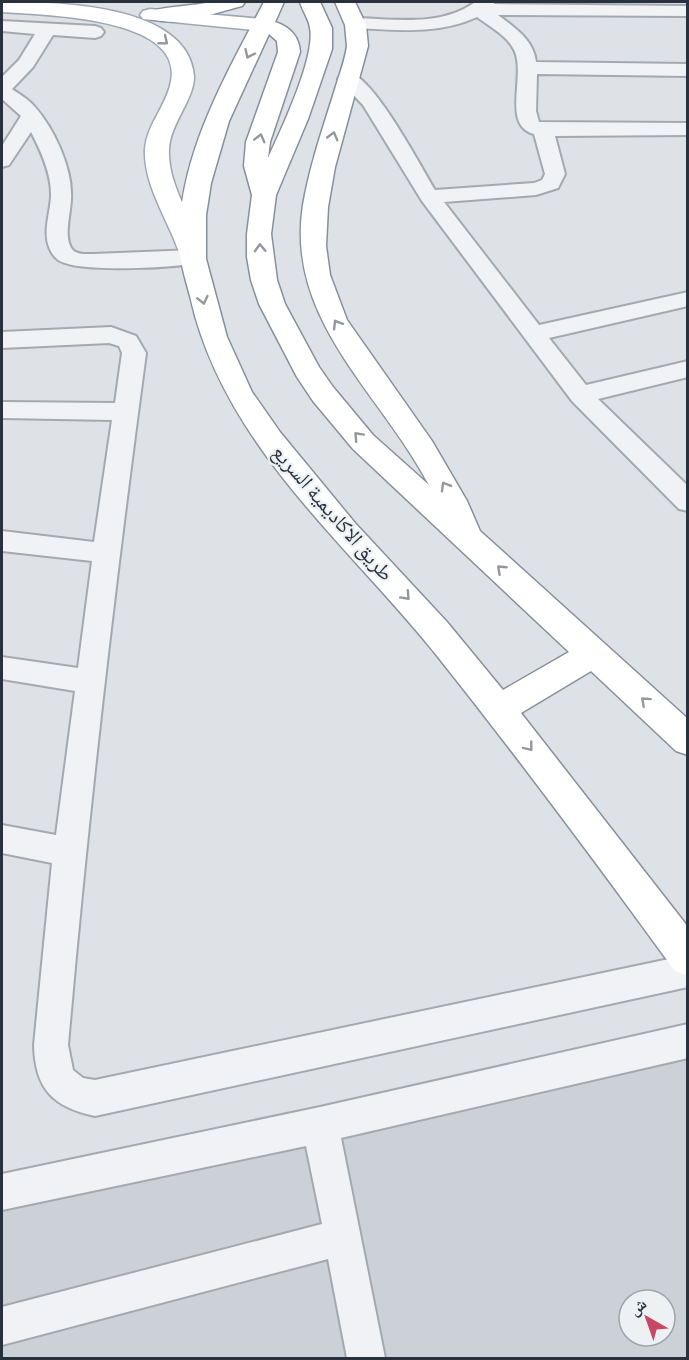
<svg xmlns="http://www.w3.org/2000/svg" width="689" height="1360" font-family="Barlow,'Noto Naskh Arabic',sans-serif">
  <rect width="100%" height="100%" fill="#dee2e7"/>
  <path fill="#ccd1d8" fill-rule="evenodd" d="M 687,1057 L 687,1358 L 2,1358 L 2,1175 ZM 629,1300 L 665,1300 L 665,1336 L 629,1336 Z"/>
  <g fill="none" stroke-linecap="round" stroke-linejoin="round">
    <defs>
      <path id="minor" d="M 475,2 L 495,2 L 494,4 L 688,6 L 688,16 L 498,15 C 514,27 534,40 536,62 L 688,64 L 688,76 L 537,74 L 536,111 L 539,122 L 688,123 L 688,135 L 555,136 L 565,174 L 558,188 L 536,195 L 444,202 L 539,325 L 688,292 L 688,306 L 549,338 L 586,385 L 688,361 L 688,377 L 598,399 L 688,486 L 688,511 L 679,509 L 572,401 L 422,201 L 363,105 L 338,79 L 341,75 C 346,74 351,73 355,75 C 380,90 419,163 435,190 L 534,183 L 542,180 L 545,174 L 534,134 C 500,125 528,72 513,48 C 506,35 489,26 477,17 C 438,35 398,30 356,28 L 350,27 L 347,23 L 350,19 L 356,18 C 396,19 441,27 475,2 Z
        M 2,21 L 95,26 L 101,28 L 104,32 L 101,36 L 95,38 L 53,35 L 33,67 L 12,89 C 19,94 28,99 34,106 C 54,128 73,169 71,199 C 71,212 63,237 72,249 C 76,255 87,254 93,254 L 194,250 L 202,252 L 205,257 L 202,262 C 177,268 88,272 65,263 C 57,261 52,255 49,247 C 43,232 50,213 51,197 C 52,175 41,151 31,132 L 9,165 L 2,167 L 2,146 L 21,116 L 2,99 L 2,77 L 19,60 L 35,34 L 2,31 Z
        M 111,327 L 136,336 L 146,353 C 115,583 88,814 68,1045 L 73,1070 L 83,1078 L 95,1080 L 688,955 L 688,987 L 95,1116 C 53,1107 35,1089 34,1045 L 52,863 L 2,853 L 2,825 L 56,835 L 75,691 L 2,679 L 2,657 L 78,668 L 92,561 L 2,551 L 2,531 L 94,542 L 112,420 L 2,418 L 2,402 L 115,403 L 122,353 L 119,346 L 109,343 L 2,348 L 2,332 Z
        M 688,1024 L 688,1058 L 341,1138 L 385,1358 L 347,1358 L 328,1259 L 2,1345 L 2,1307 L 322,1224 L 306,1146 L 2,1210 L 2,1174 L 320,1107 Z"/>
      <path id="major" d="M 2,2 C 55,2 188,3 194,76 C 195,98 170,124 169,149 C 167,184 193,220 205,252 L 201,258 L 192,260 L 183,258 L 179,252 C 168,220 143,184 145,149 C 147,124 167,105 171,81 C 184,16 40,15 2,12 Z
        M 150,9 L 263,19 L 270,21 L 274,25 L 270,29 L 263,31 L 143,19 L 140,15 L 143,11 Z"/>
      <path id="highway" d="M 212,2 L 245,2 L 242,6 C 214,13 180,27 151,19 L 148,15 L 151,11 C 171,6 191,6 212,2 Z
        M 264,2 L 284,2 L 275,22 C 290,27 299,36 300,52 L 270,142 L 268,158 C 281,130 316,56 310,28 C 309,19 302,10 300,2 L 320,2 L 332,28 L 332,49 L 308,119 L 276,195 L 271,234 L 277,280 L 285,304 L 319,367 L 333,387 L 373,435 L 429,485 C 380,392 285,320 303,205 C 310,164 324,125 336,86 C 340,73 345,60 347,46 L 345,25 L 335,2 L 355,2 L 366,25 L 368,46 L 335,167 L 328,207 L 326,246 L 330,275 L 347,320 L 432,441 L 467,501 L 480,531 L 688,719 L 688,755 L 676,751 L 591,671 L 521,713 L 688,927 L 688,976 L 675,971 C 598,865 520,760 438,657 C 347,543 223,445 190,296 C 186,281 181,266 180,251 C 174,163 225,77 264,2 ZM 269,34 L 277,41 L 278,52 L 246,142 L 244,166 L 252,195 L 247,234 L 247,257 L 251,280 L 259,304 L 297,377 L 313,401 L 353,449 L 569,652 L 503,690 L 447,622 L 355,523 L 280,432 L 252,392 L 227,337 L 206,259 L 206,215 L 211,183 L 229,121 Z"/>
    </defs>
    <use href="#minor" stroke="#a4a9b0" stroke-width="4"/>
    <use href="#major" stroke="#9ea7b2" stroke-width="3"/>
    <use href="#highway" stroke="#86909c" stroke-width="3"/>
    <use href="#minor" fill="#f0f2f5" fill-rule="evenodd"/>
    <use href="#major" fill="#fff" fill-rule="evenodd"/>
    <use href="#highway" fill="#fff" fill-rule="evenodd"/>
  </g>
  <defs><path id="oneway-chevron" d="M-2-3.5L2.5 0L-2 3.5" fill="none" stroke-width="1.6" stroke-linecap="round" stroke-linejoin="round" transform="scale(1.5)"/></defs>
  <g stroke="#94989e">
    <use href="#oneway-chevron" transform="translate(164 41) rotate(39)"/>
    <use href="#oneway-chevron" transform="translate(249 54) rotate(115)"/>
    <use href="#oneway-chevron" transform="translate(333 136) rotate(-75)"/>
    <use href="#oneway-chevron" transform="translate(260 138) rotate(-76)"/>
    <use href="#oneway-chevron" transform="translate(260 248) rotate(-92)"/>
    <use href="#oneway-chevron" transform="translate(203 300) rotate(77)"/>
    <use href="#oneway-chevron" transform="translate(337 324) rotate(-121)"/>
    <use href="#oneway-chevron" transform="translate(358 436) rotate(-133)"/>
    <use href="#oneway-chevron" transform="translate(445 486) rotate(-120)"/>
    <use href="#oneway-chevron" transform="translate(501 569) rotate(-137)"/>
    <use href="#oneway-chevron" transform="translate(406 596) rotate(47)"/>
    <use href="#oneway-chevron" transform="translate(645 701) rotate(-138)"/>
    <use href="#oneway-chevron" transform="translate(529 747) rotate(52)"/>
  </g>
  <g text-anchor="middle" stroke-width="4.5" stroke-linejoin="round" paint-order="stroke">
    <g font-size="21" fill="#28313c" stroke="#edf1f4">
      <text transform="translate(333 513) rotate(49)" y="7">طريق الاكاديمية السريع</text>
    </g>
  </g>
  <rect width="689" height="1360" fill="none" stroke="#28313c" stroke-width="6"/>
  <g transform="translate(647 1318) rotate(320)"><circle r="28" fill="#edf1f4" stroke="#9ea4aa" stroke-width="1.5"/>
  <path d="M0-4.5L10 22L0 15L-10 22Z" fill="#c64863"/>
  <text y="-9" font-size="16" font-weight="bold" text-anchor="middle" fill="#28313c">ش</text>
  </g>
</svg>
